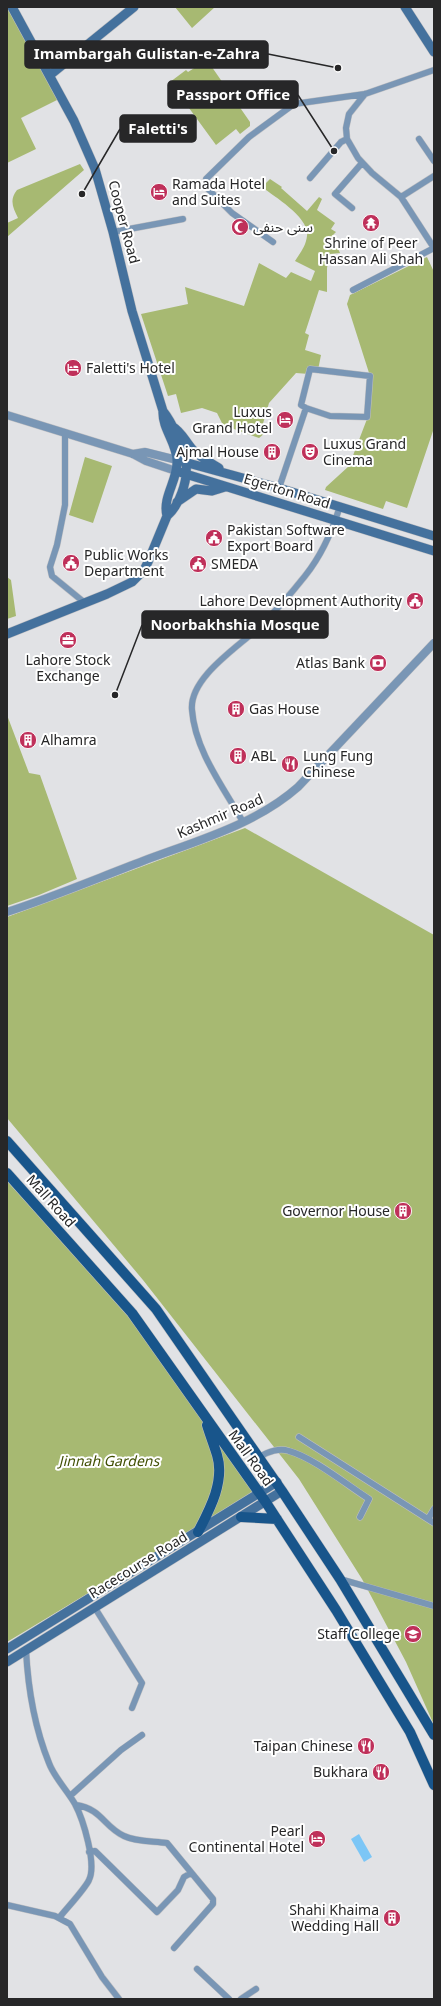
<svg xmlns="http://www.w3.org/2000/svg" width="441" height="2006" font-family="Georgia,'Noto Sans Arabic',serif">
  <rect width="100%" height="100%" fill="#e1e2e5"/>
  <path fill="#a7b972" d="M 9,7 L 63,97 L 21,118 L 36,149 L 7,163 L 7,8 Z
    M 175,7 L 215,7 L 192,28 Z
    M 207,60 L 250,122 L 250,126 L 240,134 L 236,129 L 216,145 L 170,82 L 186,70 L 188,72 Z
    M 80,164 L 84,170 L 7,237 L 7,223 L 18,218 C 13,208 9,200 17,190 Z
    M 270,179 L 282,187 L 281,188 L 307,211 L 319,197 L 322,199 L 317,210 L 335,223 L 331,229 L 336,232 L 332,236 L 340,253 L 330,254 L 327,268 L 327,292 L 319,290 L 305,333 L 309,335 L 305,350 L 321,355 L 318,370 L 310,369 L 309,374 L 296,373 L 269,403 L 262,427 L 266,428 L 265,433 L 259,438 L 223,425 L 217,413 L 202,408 L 181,413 L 176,394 L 168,396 L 141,314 L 188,304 L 185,287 L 244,306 L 259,263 L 286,278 L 291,272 L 311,281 L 315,271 L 295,261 C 300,253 306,246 307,236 C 310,218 275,197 262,187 Z
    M 427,257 L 434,272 L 434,428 L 407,508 L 386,501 L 383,509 L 325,490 L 326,487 L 349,466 L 367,419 L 370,376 L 347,304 L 350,295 Z
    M 85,457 L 112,466 L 93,523 L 69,515 Z
    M 7,577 L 11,580 L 16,616 L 7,619 Z
    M 7,715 L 29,773 L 40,775 L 77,879 L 39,895 L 7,906 Z
    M 245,828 L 434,935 L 434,1725 L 406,1662 L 362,1579 L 299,1479 L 143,1280 L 7,1118 L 7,917 Z
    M 7,1181 L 131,1316 L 255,1493 L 7,1642 Z"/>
  <path fill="#7cc6f6" d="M 359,1834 L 372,1857 L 364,1862 L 351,1839 Z"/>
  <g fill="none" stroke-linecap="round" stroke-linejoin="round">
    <defs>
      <path id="minor" d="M 365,94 L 349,114 L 346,128 L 347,139 L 358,158 L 372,173 L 401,197 L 434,248
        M 419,139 L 434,161
        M 310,178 L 341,142 L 347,139
        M 401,197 L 434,176
        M 352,208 L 335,194 L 362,163
        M 113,232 L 183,219
        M 273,242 L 232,213 L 207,188 L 206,179 L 249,137 L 294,104 L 365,94 L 434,70
        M 353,290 L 434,248
        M 65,433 L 65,505 L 57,545 L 50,567 L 52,576 L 85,603
        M 279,488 L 306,408 L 301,405 L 310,369 L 370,376 L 367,417 L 330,416 L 306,408
        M 243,822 C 224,788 195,751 192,710 C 189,679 235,649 256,630 C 273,614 290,595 305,576 C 321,556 332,532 340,506
        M 299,1437 L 434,1523
        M 260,1457 C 268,1451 280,1448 289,1451 C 314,1458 347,1485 369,1499 L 360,1517
        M 428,1519 L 434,1509
        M 340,1579 L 434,1606
        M 95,1608 L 142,1683 L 132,1708
        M 26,1650 C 28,1689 34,1726 49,1763 C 54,1777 67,1790 75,1804 C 83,1819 97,1864 89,1880 C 85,1889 66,1909 59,1918
        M 70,1796 L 121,1750 L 142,1735
        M 76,1805 C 102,1809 104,1827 124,1836 C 136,1842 154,1841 167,1843 L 213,1899 L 213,1904 L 174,1948
        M 89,1852 L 95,1851 L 157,1912 L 178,1890 L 184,1877 L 191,1873
        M 7,1905 L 55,1916 L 70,1924 L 102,1977 L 119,1999
        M 197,1969 L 229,1999
        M 241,1999 L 256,1989"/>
      <path id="tertiary" d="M 7,415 L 133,454 L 146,461 L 176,471
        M 133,454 L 145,452 L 177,460
        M 7,912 C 53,897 98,878 143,861 C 196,841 255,825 298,787 L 434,643"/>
      <path id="secondary" d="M 405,7 L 434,52
        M 50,75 L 134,7
        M 163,411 C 162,429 177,443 177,461 C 178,480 162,497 167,516
        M 172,426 C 182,432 185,441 193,450 C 200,457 211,463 219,468
        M 177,460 L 279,488 L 434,536
        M 176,471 L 434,551
        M 177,502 L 196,489 L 212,491 L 225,487
        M 7,634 L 107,594 L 132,582 L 144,570 L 148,562 L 167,516 C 179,506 188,481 186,465 C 185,450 172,422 163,411 L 132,311 L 113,232 L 95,169 L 74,121 L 12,7
        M 7,1649 L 277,1482
        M 7,1662 L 282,1491"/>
      <path id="primary" d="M 7,1141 L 156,1309 L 282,1491 L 340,1579 L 434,1735
        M 7,1173 L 132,1313 L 265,1501 L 336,1610 L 410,1732 L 434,1785
        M 241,1517 L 277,1519
        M 198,1532 C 210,1509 225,1481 217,1455 C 214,1445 210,1435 207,1425"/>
    </defs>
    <use href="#minor" stroke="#c0c0c3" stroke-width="7"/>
    <use href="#tertiary" stroke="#c0c0c3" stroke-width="9"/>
    <use href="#secondary" stroke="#c0c0c3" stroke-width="10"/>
    <use href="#primary" stroke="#c0c0c3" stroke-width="11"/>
    <use href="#minor" stroke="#7996b5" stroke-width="6"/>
    <use href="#tertiary" stroke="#7996b5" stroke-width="8"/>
    <use href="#secondary" stroke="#44719d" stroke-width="9"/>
    <use href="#primary" stroke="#18558b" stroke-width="10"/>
  </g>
  <defs>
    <symbol id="hotel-disc" viewBox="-11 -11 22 22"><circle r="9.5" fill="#bf305a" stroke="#fff"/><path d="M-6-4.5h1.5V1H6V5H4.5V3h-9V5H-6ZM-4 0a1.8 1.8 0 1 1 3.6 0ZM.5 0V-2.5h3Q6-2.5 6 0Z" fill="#fff"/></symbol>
    <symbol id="temple-disc" viewBox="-11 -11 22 22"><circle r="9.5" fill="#bf305a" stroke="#fff"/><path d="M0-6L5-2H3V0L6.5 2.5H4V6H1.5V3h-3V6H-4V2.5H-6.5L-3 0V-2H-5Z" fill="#fff"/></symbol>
    <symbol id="mosque-disc" viewBox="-11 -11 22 22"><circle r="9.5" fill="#bf305a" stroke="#fff"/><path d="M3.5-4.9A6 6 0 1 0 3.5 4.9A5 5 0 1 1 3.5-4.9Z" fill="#fff"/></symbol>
    <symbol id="building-disc" viewBox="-11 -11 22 22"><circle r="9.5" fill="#bf305a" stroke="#fff"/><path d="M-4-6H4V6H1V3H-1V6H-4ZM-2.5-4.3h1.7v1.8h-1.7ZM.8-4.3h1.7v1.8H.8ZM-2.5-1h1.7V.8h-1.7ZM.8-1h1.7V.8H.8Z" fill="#fff"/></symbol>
    <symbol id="theatre-disc" viewBox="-11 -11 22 22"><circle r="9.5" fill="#bf305a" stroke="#fff"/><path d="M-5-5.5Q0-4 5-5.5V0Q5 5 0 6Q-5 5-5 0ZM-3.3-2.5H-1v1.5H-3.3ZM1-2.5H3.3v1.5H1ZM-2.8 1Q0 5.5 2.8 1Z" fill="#fff"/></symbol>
    <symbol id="civic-disc" viewBox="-11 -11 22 22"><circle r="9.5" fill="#bf305a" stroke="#fff"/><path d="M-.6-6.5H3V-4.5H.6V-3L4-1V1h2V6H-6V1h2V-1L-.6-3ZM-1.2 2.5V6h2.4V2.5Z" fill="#fff"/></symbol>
    <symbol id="office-disc" viewBox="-11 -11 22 22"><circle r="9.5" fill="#bf305a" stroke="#fff"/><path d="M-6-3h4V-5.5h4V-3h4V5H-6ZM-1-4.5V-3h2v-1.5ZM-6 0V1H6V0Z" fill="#fff"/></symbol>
    <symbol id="bank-disc" viewBox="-11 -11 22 22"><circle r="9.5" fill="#bf305a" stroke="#fff"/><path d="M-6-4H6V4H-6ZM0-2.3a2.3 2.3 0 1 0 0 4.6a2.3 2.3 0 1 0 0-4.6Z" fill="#fff"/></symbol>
    <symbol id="restaurant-disc" viewBox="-11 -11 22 22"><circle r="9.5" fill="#bf305a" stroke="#fff"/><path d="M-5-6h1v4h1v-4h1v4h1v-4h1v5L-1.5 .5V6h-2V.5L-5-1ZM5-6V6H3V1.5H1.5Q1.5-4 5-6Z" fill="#fff"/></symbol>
    <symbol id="university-disc" viewBox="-11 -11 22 22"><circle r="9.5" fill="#bf305a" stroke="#fff"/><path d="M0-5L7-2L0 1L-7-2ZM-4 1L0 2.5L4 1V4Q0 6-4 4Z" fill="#fff"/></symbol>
  </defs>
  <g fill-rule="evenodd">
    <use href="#hotel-disc" x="149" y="182" width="20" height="20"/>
    <use href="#temple-disc" x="361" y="213" width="20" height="20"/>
    <use href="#mosque-disc" x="230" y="217" width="20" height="20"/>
    <use href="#hotel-disc" x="63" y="358" width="20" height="20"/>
    <use href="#hotel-disc" x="275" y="410" width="20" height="20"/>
    <use href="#building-disc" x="262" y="442" width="20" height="20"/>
    <use href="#theatre-disc" x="300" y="442" width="20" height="20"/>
    <use href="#civic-disc" x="204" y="528" width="20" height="20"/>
    <use href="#civic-disc" x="61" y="553" width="20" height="20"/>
    <use href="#civic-disc" x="188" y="554" width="20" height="20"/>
    <use href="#civic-disc" x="405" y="591" width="20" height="20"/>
    <use href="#office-disc" x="58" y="630" width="20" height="20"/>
    <use href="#bank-disc" x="368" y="653" width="20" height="20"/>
    <use href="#building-disc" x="226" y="699" width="20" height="20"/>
    <use href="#building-disc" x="18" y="730" width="20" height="20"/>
    <use href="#building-disc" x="228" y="746" width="20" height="20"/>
    <use href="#restaurant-disc" x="280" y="754" width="20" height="20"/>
    <use href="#building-disc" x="393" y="1201" width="20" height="20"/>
    <use href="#university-disc" x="403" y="1624" width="20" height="20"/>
    <use href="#restaurant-disc" x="356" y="1736" width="20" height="20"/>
    <use href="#restaurant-disc" x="371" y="1762" width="20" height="20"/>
    <use href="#hotel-disc" x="307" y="1829" width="20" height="20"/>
    <use href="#building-disc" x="382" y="1908" width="20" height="20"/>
  </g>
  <g text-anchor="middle" stroke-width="4" stroke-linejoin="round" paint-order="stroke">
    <g font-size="14" fill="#272728" stroke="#fff" text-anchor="start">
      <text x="172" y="189">Ramada Hotel<tspan x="172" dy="16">and Suites</tspan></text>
      <text x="253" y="232">سنی حنفی</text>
      <text x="371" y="248" text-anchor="middle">Shrine of Peer<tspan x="371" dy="16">Hassan Ali Shah</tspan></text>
      <text x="86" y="373">Faletti's Hotel</text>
      <text x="272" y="417" text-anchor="end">Luxus<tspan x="272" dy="16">Grand Hotel</tspan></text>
      <text x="323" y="449">Luxus Grand<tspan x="323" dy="16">Cinema</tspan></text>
      <text x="259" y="457" text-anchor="end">Ajmal House</text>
      <text x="227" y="535">Pakistan Software<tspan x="227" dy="16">Export Board</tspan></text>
      <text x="84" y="560">Public Works<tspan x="84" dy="16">Department</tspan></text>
      <text x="211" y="569">SMEDA</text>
      <text x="402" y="606" text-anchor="end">Lahore Development Authority</text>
      <text x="68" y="665" text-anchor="middle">Lahore Stock<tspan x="68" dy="16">Exchange</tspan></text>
      <text x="365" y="668" text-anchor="end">Atlas Bank</text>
      <text x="249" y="714">Gas House</text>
      <text x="41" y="745">Alhamra</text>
      <text x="251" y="761">ABL</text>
      <text x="303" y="761">Lung Fung<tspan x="303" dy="16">Chinese</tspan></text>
      <text x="390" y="1216" text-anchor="end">Governor House</text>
      <text x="400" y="1639" text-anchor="end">Staff College</text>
      <text x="353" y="1751" text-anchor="end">Taipan Chinese</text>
      <text x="368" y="1777" text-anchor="end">Bukhara</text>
      <text x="304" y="1836" text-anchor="end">Pearl<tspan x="304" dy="16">Continental Hotel</tspan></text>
      <text x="379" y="1915" text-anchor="end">Shahi Khaima<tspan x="379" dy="16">Wedding Hall</tspan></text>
    </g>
    <g font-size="14" fill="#272728" stroke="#fff">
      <text transform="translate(124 222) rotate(75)" y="5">Cooper Road</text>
      <text transform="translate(287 491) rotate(17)" y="5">Egerton Road</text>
      <text transform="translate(220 816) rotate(-23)" y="5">Kashmir Road</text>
      <text transform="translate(51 1201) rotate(48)" y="5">Mall Road</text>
      <text transform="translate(251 1458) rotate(54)" y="5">Mall Road</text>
      <text transform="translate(138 1565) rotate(-32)" y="5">Racecourse Road</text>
    </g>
    <g font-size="14" font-style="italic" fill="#414f03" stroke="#fff">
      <text x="109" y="1466">Jinnah Gardens</text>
    </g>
  </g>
  <path fill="none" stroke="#272728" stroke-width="1.5" d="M338 68L268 54M334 151L298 95M82 194L120 129M115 695L142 625"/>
  <g fill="#272728" stroke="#fff" stroke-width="1.5">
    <circle cx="338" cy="68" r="4"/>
    <circle cx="334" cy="151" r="4"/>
    <circle cx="82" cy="194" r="4"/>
    <circle cx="115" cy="695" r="4"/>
  </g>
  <g fill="#272728" stroke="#272728" stroke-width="1.5">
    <rect x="25" y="41" width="243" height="27" rx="4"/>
    <rect x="168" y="81" width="130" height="27" rx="4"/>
    <rect x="120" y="115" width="76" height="27" rx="4"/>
    <rect x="142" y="611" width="186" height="27" rx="4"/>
  </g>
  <g font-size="15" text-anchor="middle" font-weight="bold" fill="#fff">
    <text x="147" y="59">Imambargah Gulistan-e-Zahra</text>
    <text x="233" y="100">Passport Office</text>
    <text x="158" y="134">Faletti's</text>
    <text x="235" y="630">Noorbakhshia Mosque</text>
  </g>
  <rect width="441" height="2006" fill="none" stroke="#272728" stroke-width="16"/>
</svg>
